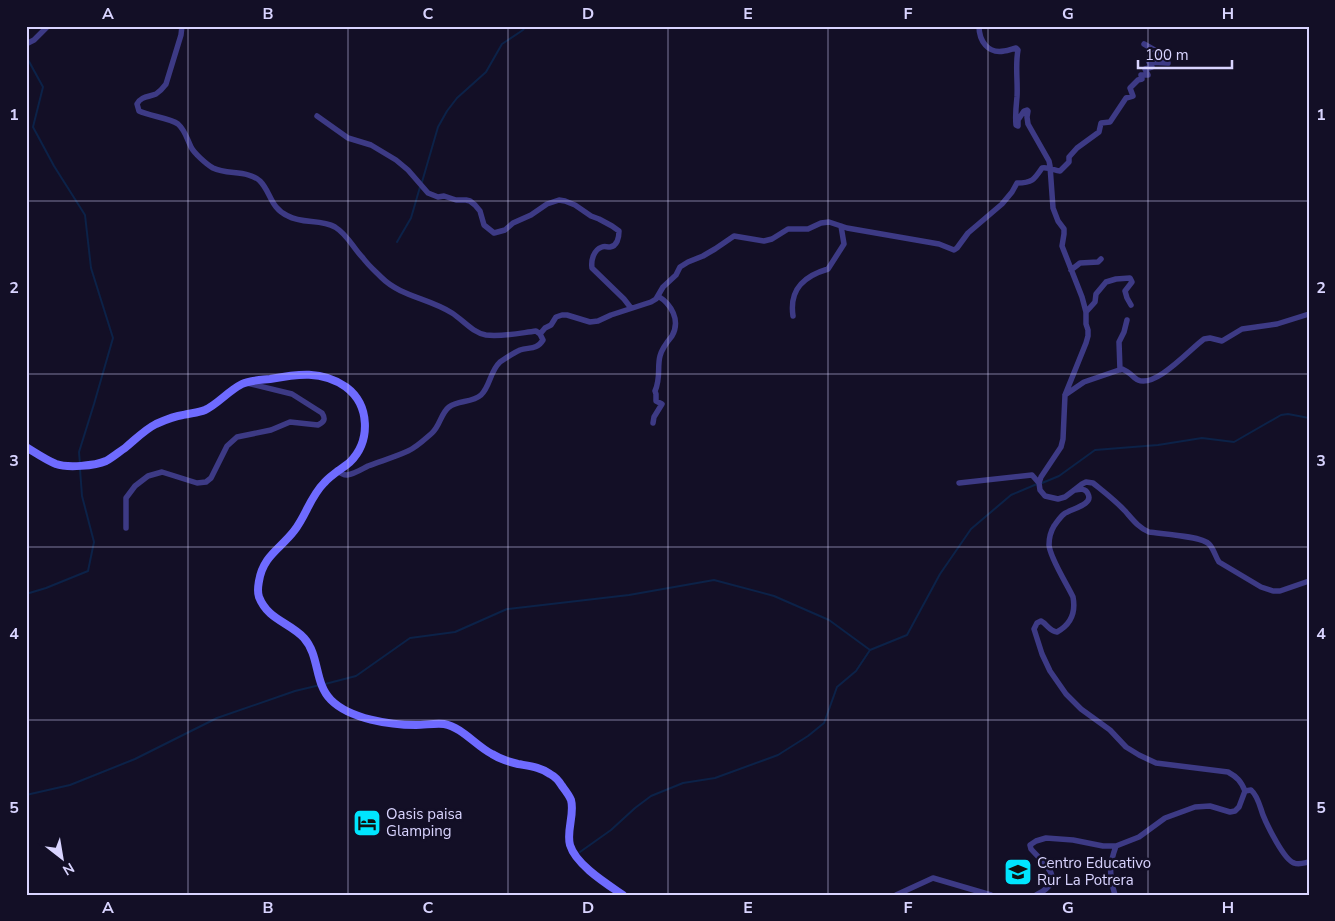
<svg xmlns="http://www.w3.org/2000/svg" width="1335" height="921" font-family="'Nunito Sans',sans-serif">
  <rect width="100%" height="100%" fill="#130f26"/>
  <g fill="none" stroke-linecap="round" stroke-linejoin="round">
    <path stroke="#0c2248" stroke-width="2" d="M 26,56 L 43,87 L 33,127 L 54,166 L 85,215 L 91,268 L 113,338 L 94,404 L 79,452 L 80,464
      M 422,182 L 438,127 L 447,111 L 457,98 L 486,72 L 502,44 L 523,30 L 526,26
      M 397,242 L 411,218 L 420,187
      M 1042,483 L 1059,476 L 1095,450 L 1158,445 L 1202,438 L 1234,442 L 1281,415 L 1288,414 L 1309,418
      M 26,594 L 46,588 L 88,571 L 94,542 L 82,496 L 80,469
      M 325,684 L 356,676 L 410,638 L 455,632 L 507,609 L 629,595 L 714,580 L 774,596 L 829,620 L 870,650
      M 26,795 L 70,785 L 135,759 L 217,718 L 295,691 L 320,685
      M 580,852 L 611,830 L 635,808 L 651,796 L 683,783 L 715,778 L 778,755 L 808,736 L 824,723 L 837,687 L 856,671 L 870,650 L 907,635 L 940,574 L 971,529 L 1011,495 L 1037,484"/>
    <path stroke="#3d3a85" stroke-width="5.5" d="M 182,26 L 181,35 L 166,84 C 163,88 161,91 156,94 C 149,97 141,96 137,104 L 139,111 C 149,116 170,118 178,124 C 185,130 187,139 191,147 C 194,153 206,164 213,168 C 227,175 248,170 260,181 C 271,192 270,208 288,216 C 302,224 321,219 335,227 C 348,235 353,248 363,258 C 368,265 375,271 381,277 C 401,297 429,298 452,313 C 463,320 473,333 486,335 C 502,337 520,333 536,331 L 540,334 L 543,340 C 537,350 529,347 520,350 C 513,353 506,358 500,362 C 490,371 490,387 481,395 C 472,403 458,400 449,407 C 441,413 440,426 432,433 C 425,439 417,447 408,451 C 395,457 381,461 368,466 C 362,469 355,474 347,475 C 343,475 340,473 337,470
      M 979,26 C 979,41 988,54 1004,51 C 1008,51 1012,49 1016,48 L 1018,50 C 1015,66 1018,81 1017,97 C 1016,107 1015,115 1016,125 L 1018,126 L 1018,120 L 1024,111 L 1027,110 L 1028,111 L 1027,117 L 1028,124 L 1049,161 L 1050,166 L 1053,208 L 1058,221 L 1064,229 L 1064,234 L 1062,246 L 1082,297 L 1086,312 L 1086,324 L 1088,330 L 1088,336 L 1086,343 L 1065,395 L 1063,439 L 1061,447 L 1041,477 L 1039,483 L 1040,490 L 1045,496 L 1058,499 L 1065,497 L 1073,491 L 1082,484 L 1086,482 L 1093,483 C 1104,492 1116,501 1126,512 C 1133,520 1139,528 1149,532 C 1162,534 1201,536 1209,544 C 1214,549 1215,556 1219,562 L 1261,587 L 1273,591 L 1280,591 L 1309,581
      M 26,44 L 34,40 L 48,26
      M 317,116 L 348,138 L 371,145 L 396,160 L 408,170 L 428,193 L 438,197 L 444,196 L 456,200 L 466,200 L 470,201 L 475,205 L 480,211 L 484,225 L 494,233 L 505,230 L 513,223 L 531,215 L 547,204 L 559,200 L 565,201 L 575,205 L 591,216 L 599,219 L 612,226 L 619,231 C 619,238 617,246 610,247 C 606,247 605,246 602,247 C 593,250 591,261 592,268 L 624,299 L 631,308
      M 1071,270 L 1080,263 L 1098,262 L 1101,259
      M 1086,312 L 1095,302 L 1096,294 L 1106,282 L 1116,279 L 1130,278 L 1132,282 L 1125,291 L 1127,298 L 1131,305
      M 793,316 C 789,289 804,276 828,269 L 844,244 L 841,226
      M 540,334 L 545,328 L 551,325 L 556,317 L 562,315 L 567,315 L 590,322 L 598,321 L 611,315 L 651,302 L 656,299 L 663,287 L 676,275 L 680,267 L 688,262 L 703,256 L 715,249 L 734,236 L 764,241 L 772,239 L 788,229 L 808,229 L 821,223 L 829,222 L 847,228 L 939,244 L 954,250 L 957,248 L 968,233 L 1002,204 L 1012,192 L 1017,183 C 1032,183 1034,180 1042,168 C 1048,167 1054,170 1060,171 L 1069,162 L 1069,157 L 1077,148 L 1099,132 L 1101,123 L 1110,122 L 1126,98 L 1133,96 L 1130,88 L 1138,80 L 1142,79 L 1141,75 L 1148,75 L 1145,69 L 1152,67 L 1149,62 L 1168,63 L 1165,56 L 1144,44
      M 1120,370 L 1119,342 L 1124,332 L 1127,320
      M 1065,395 L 1084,382 L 1122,369 C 1124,370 1127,371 1129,373 C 1132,375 1135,379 1138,380 C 1156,388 1190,349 1204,339 L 1210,338 L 1222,341 L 1242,329 L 1277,324 L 1309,314
      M 653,423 L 654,417 L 662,404 L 656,401 L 656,394 L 655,391 C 661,378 657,367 660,356 C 662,348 667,342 672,336 C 681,320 671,304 658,296
      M 959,483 L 1032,475 L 1039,483
      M 1075,490 C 1080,489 1086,488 1088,494 C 1094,505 1070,509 1064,514 C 1060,517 1057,522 1054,526 C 1051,531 1049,539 1049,545 C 1050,558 1067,584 1073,597 C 1076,613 1070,625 1057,632 C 1049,631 1047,624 1041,621 L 1037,623 L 1034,629 L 1042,654 L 1050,671 L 1066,694 L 1081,709 L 1110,730 L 1126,747 L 1139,755 L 1156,763 L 1228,772 C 1237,777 1241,781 1245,791
      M 126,528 L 126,498 L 135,486 L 148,476 L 162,472 L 197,483 L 206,482 L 211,478 L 227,446 L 237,437 L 271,430 L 290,422 L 318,425 C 324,422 326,419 322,413 L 292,394 L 247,383
      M 896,895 L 933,878 L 991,895
      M 1036,895 C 1067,880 1047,867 1031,849 L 1030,845 L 1036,841 L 1046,838 L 1073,840 L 1103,846 L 1116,846 L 1139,837 L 1165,818 L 1195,807 L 1210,806 L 1230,812 L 1235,811 L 1239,807 L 1245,791 L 1251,790 C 1258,796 1260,807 1263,815 C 1267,825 1284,860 1294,863 C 1299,865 1304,863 1309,862
      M 1115,895 C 1109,875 1109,865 1116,846"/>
    <path stroke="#6f6bff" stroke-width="8" d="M 26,447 C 36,453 46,460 56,464 C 67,468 95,466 106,461 C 112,458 119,452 125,448 C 135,440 144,430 156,424 C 165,420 174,416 183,415 C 190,413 198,413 205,410 C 218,404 228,391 242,384 C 250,380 261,380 270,379 C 297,374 322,370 346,387 C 370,405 371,441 350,462 C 342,469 332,474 324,483 C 310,497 306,516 294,531 C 280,549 263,556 259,581 C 258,587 257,591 259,597 C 268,620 289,622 304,638 C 320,656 314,683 331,700 C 350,719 390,725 416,725 C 425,725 435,723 444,724 C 462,727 476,746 492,754 C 500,759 509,762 518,764 C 529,766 541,767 550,774 C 556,777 559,781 562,786 C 565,790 569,795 571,800 C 575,814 566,831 570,845 C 576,865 607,884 623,895"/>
  </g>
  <path fill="none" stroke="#d9d4ff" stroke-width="1" stroke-opacity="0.55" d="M 188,26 L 188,895M 348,26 L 348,895M 508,26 L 508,895M 668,26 L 668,895M 828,26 L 828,895M 988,26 L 988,895M 1148,26 L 1148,895M 26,201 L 1309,201M 26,374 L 1309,374M 26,547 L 1309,547M 26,720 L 1309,720"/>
  <defs>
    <symbol id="hotel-square" viewBox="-11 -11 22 22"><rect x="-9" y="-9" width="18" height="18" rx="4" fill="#00e5ff" stroke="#130f26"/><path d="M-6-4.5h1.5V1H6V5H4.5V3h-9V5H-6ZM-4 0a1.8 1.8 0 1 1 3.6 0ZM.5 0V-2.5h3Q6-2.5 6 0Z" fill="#111"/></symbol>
    <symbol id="school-square" viewBox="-11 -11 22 22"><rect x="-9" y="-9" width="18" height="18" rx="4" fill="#00e5ff" stroke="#130f26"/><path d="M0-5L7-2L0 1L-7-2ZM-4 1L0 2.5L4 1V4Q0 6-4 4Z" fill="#111"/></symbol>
  </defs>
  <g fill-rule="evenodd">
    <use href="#hotel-square" x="351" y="807" width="32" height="32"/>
    <use href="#school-square" x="1002" y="856" width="32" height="32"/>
  </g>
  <g text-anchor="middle" stroke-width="5" stroke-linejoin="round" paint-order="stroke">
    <g font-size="15" fill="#d9d4ff" stroke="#130f26" text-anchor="start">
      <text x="386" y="819">Oasis paisa<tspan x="386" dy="17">Glamping</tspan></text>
      <text x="1037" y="868">Centro Educativo<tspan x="1037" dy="17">Rur La Potrera</tspan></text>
    </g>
  </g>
  <rect width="1335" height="921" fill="none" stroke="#130f26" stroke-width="55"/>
  <g transform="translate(62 858) rotate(149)" stroke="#130f26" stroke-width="4" paint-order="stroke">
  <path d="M0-4L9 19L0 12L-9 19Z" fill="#d9d4ff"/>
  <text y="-8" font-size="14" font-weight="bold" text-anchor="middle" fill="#d9d4ff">N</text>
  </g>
  <path d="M1138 60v8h94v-8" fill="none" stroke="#d9d4ff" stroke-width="2.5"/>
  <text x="1145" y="60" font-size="15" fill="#d9d4ff" stroke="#130f26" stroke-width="4" paint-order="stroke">100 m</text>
  <rect x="28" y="28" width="1280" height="866" fill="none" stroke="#d9d4ff" stroke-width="2"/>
  <g font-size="16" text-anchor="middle" font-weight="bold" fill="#d9d4ff">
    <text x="108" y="19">A</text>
    <text x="268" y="19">B</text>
    <text x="428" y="19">C</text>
    <text x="588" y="19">D</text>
    <text x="748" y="19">E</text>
    <text x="908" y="19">F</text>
    <text x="1068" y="19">G</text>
    <text x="1228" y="19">H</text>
    <text x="14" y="120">1</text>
    <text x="1321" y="120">1</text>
    <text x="14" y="293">2</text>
    <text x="1321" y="293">2</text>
    <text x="14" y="466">3</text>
    <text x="1321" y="466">3</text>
    <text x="14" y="639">4</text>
    <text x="1321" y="639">4</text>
    <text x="14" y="813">5</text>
    <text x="1321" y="813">5</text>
    <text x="108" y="913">A</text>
    <text x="268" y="913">B</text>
    <text x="428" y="913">C</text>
    <text x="588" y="913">D</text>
    <text x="748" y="913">E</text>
    <text x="908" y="913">F</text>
    <text x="1068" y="913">G</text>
    <text x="1228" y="913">H</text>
  </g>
</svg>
